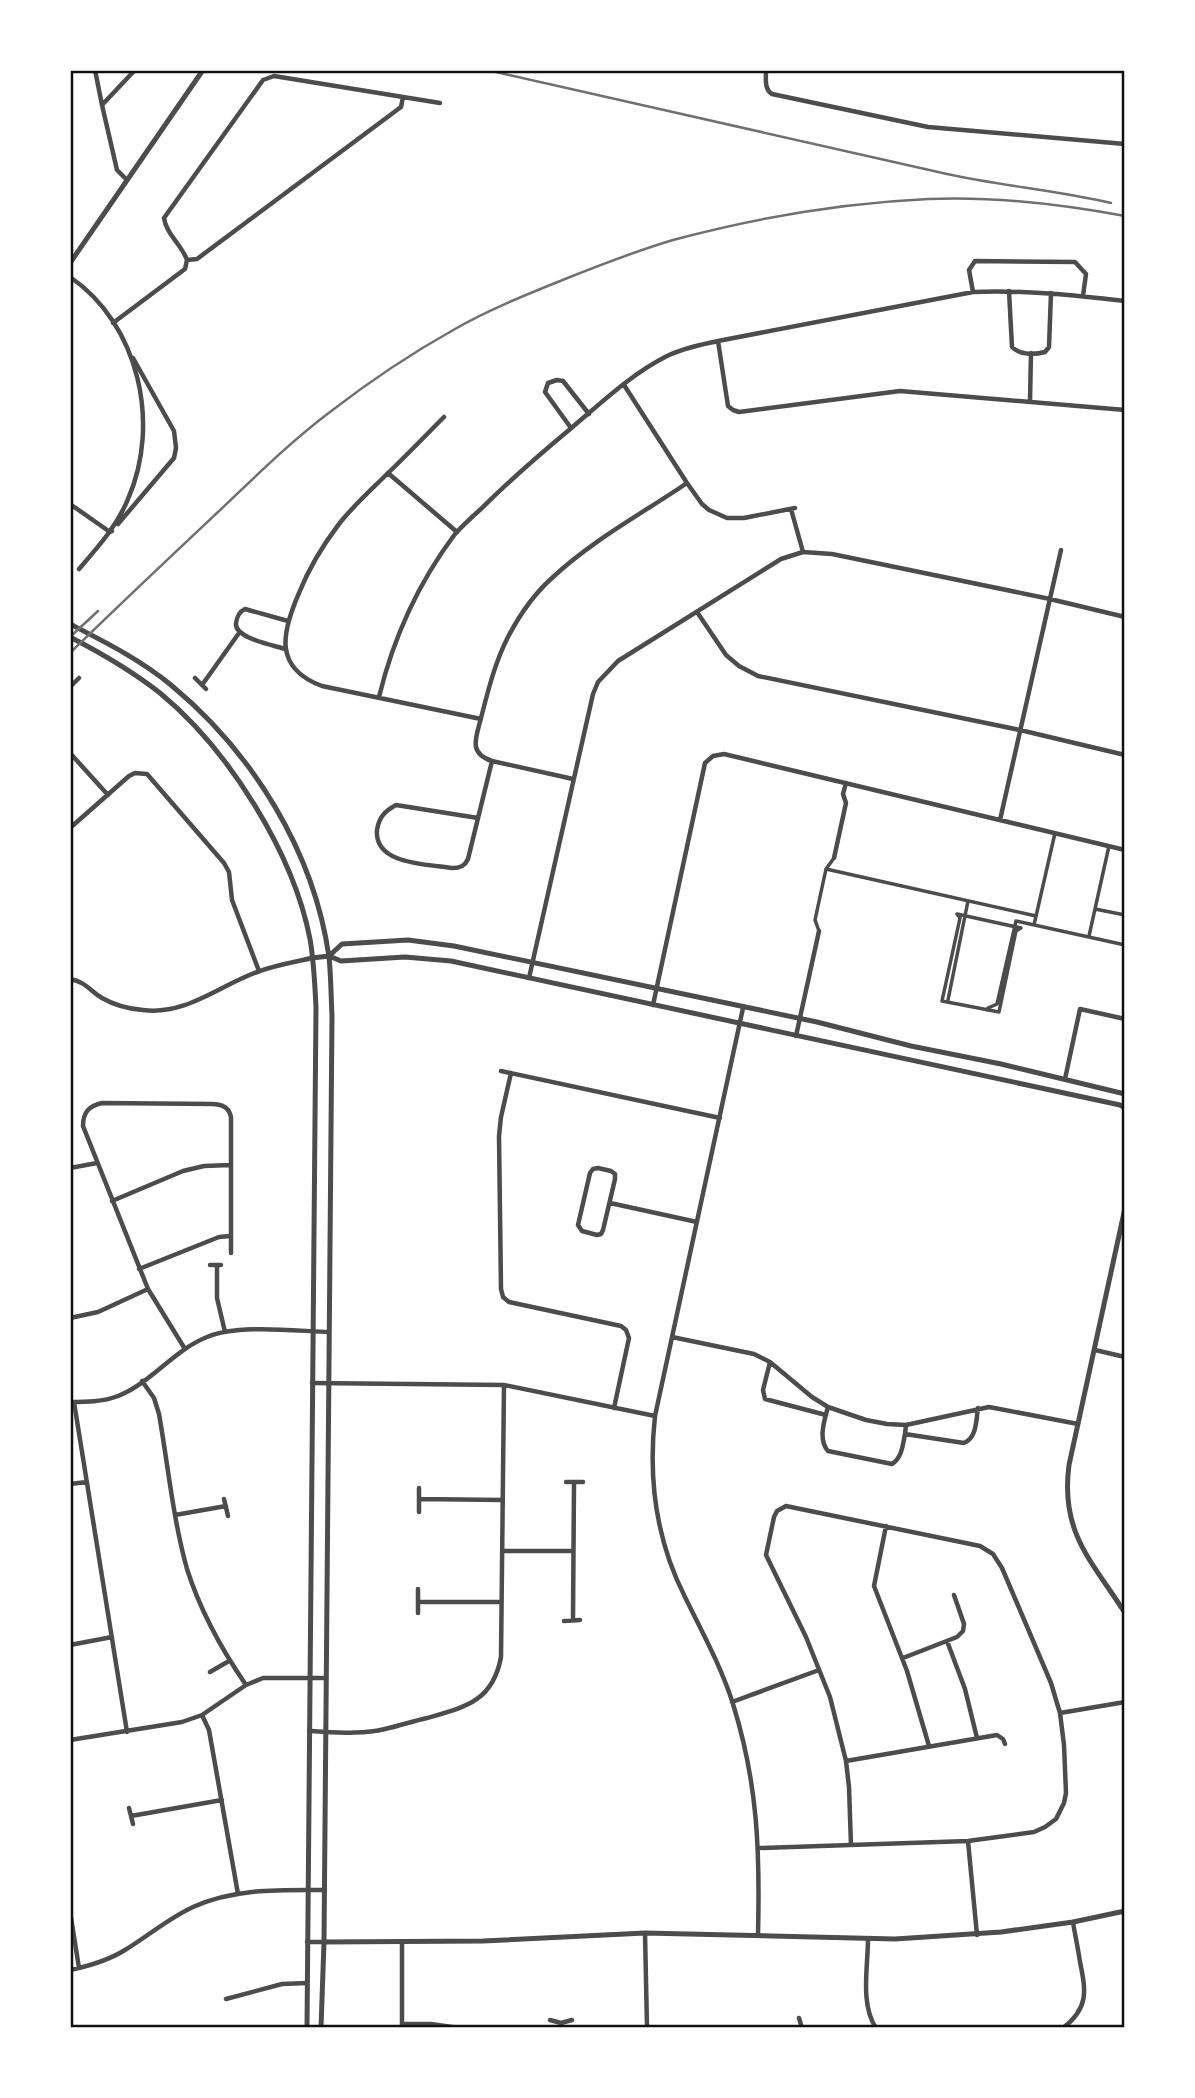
<svg xmlns="http://www.w3.org/2000/svg" width="1195" height="2098" font-family="Overpass,sans-serif">
  <rect width="100%" height="100%" fill="#fff"/>
  <g fill="none" stroke-linecap="round" stroke-linejoin="round">
    <path stroke="#4c4c4c" stroke-width="3.5" d="M 826,869 L 1036,916
      M 1095,909 L 1125,915
      M 957,914 L 1021,928 L 1016,931 L 999,1012 L 942,1001 L 960,918 Z
      M 1034,925 L 1055,833
      M 819,931 L 815,920 L 826,869 L 834,858
      M 1089,936 L 1109,846
      M 948,1000 L 968,901
      M 987,1010 L 988,1008 L 997,1004 L 1016,921 L 1125,945"/>
    <path stroke="#4c4c4c" stroke-width="4.5" d="M 95,70 L 102,105
      M 766,70 C 766,78 764,89 772,94 L 928,127 L 1125,144
      M 127,180 L 117,170 L 102,105 L 135,70
      M 187,260 C 182,245 166,234 164,218 L 263,80 L 274,76 L 440,103
      M 187,260 L 197,259 L 401,107 L 403,97
      M 70,277 C 139,324 161,424 128,499 C 117,526 98,547 79,569
      M 1009,291 L 1012,347 C 1020,355 1034,355 1045,352 L 1049,347 L 1051,293
      M 973,292 L 969,270 L 975,261 L 1075,262 L 1086,274 L 1083,296
      M 113,323 L 185,269 L 187,260
      M 718,341 L 728,406 L 733,410 L 739,412 L 900,391 L 1125,410
      M 624,385 L 687,483 L 702,504 L 709,510 L 727,518 L 744,518 L 795,508
      M 1030,401 L 1031,353
      M 70,414 L 70,443
      M 444,417 C 425,436 407,455 387,474 C 371,490 353,506 339,524 C 323,545 309,568 299,593 C 282,632 273,668 322,686 L 481,719
      M 571,428 L 545,392 L 548,383 L 557,380 L 563,381 L 589,414
      M 388,473 L 457,532
      M 70,504 L 110,532 L 112,531
      M 791,509 L 803,552
      M 118,524 L 174,458 L 176,448 L 174,431 L 133,358
      M 697,612 L 726,655 L 739,666 L 758,676 L 1020,730 L 1125,755
      M 285,649 C 273,645 234,638 236,623 C 237,616 239,612 245,609 L 288,621
      M 195,678 L 206,689
      M 202,685 L 239,633
      M 70,687 L 79,678
      M 379,697 C 393,639 419,582 455,534 C 463,525 473,516 482,508 C 510,480 539,455 569,430 C 600,404 631,374 667,356 C 683,348 700,345 718,341 L 973,292 C 1024,290 1074,295 1125,301
      M 70,753 L 108,795
      M 573,779 L 492,761 C 468,753 476,738 481,718 C 488,691 495,662 508,637 C 519,616 534,594 552,578 C 591,541 643,513 687,483
      M 478,818 L 396,805 C 385,811 379,817 377,830 C 374,865 428,864 452,868 C 460,868 465,866 468,859 L 492,761
      M 1000,820 L 1061,550
      M 70,828 L 129,776 L 135,773 L 147,774 L 224,863 L 229,872 L 232,900 L 259,971
      M 834,858 L 846,803 L 843,794 L 846,783
      M 529,978 L 593,694 L 598,682 L 618,661 L 781,559 L 803,552 L 832,554 L 1050,599 L 1125,617
      M 70,979 C 86,982 89,990 102,998 C 114,1005 130,1009 143,1010 C 186,1016 221,984 260,971 C 276,965 295,962 312,958
      M 653,1005 L 705,763 L 713,756 L 724,754 L 1125,850
      M 743,1008 L 655,1416 C 648,1479 656,1540 685,1597 C 702,1632 721,1666 733,1704 C 758,1784 760,1852 758,1935
      M 796,1036 L 819,931
      M 501,1071 L 720,1118
      M 511,1073 L 501,1117 L 499,1136 L 501,1289 L 503,1297 L 509,1302 L 621,1326 L 626,1330 L 629,1338 L 614,1408
      M 1065,1079 L 1080,1009 L 1125,1019
      M 70,1168 L 97,1163
      M 598,1168 L 611,1171 L 615,1174 L 615,1179 L 603,1230 L 601,1234 L 597,1235 L 582,1231 L 578,1225 L 590,1173 L 593,1169 Z
      M 112,1201 L 183,1171 L 204,1166 L 230,1165
      M 610,1203 L 697,1222
      M 210,1265 L 221,1265
      M 217,1265 L 217,1298 L 225,1332
      M 139,1269 L 219,1237 L 230,1236
      M 70,1318 L 98,1312 L 148,1289
      M 672,1337 L 754,1354 L 770,1362 L 812,1397 L 828,1407 L 866,1420 L 887,1424 L 906,1425 L 989,1407 L 1078,1424
      M 185,1349 L 148,1289 L 83,1126 C 83,1112 89,1106 102,1103 L 212,1104 C 222,1104 229,1107 231,1117 L 231,1253
      M 1095,1350 L 1125,1357
      M 770,1362 L 763,1390 L 765,1399 L 826,1415
      M 142,1381 L 154,1398 L 159,1414 C 168,1465 173,1519 187,1569 C 200,1610 222,1650 246,1685
      M 312,1383 L 504,1385 L 655,1416
      M 70,1402 C 85,1402 103,1402 118,1396 C 151,1383 174,1350 207,1337 C 238,1324 295,1331 329,1332
      M 74,1402 L 127,1732
      M 828,1407 C 824,1421 818,1440 828,1451 L 892,1464 C 902,1458 903,1444 905,1434
      M 906,1425 L 905,1434 L 964,1443 C 977,1438 976,1420 978,1408
      M 566,1482 L 583,1482
      M 70,1484 L 87,1482
      M 224,1499 L 228,1516
      M 419,1499 L 502,1500
      M 419,1512 L 419,1488
      M 175,1515 L 226,1506
      M 886,1526 L 874,1586 L 907,1671 L 929,1746
      M 502,1551 L 573,1551
      M 418,1602 L 501,1602
      M 418,1613 L 418,1589
      M 573,1620 L 574,1482
      M 564,1621 L 580,1620
      M 947,1641 L 965,1689 L 977,1738
      M 70,1645 L 112,1637
      M 903,1658 L 957,1637 L 963,1631 L 964,1624 L 954,1595
      M 210,1672 L 229,1661
      M 732,1702 L 819,1670
      M 1060,1713 L 1125,1702
      M 202,1715 L 209,1730 L 238,1894
      M 309,1731 C 334,1732 361,1735 385,1729 C 399,1726 413,1721 427,1718 C 466,1707 493,1701 501,1657 L 504,1385
      M 70,1740 L 182,1722 L 202,1715 L 246,1685 L 263,1678 L 326,1678
      M 846,1761 L 997,1735 L 1003,1739 L 1005,1744
      M 129,1808 L 133,1824
      M 131,1816 L 222,1800
      M 968,1841 L 977,1935
      M 759,1848 L 968,1841 L 1034,1832 L 1045,1827 L 1056,1819 L 1064,1803 L 1066,1793 L 1064,1745 L 1060,1713 L 1051,1683 L 1002,1568 L 993,1554 L 980,1546 L 786,1506 L 777,1511 L 774,1517 L 766,1555 L 806,1637 L 830,1697 L 846,1761 L 849,1787 L 851,1845
      M 70,1911 L 79,1968
      M 645,1933 L 647,2028
      M 868,1939 C 868,1967 860,2004 876,2028
      M 307,1942 L 324,1942
      M 70,1970 C 89,1966 109,1960 125,1950 C 148,1936 169,1918 193,1907 C 234,1888 281,1890 325,1890
      M 226,1999 L 282,1984 L 307,1983
      M 799,2018 L 802,2028
      M 550,2020 L 561,2023
      M 402,2024 L 431,2024 L 459,2028
      M 402,2028 L 402,1942
      M 561,2028 L 561,2023 L 572,2020
      M 731,2028 L 746,2028
      M 1063,2028 C 1089,2008 1086,1991 1080,1962 C 1078,1948 1075,1935 1073,1922"/>
    <path stroke="#4c4c4c" stroke-width="5" d="M 70,263 L 203,70
      M 70,624 C 105,642 141,660 171,685 C 252,752 314,851 329,957 C 331,976 331,996 332,1016 L 324,1942 L 321,2028
      M 70,637 C 101,653 132,671 160,693 C 228,749 293,852 310,939 C 314,962 315,985 316,1008 L 307,2028
      M 329,956 L 342,944 L 408,940 L 454,946 L 817,1022 L 911,1046 L 1001,1064 L 1125,1094
      M 312,958 L 329,956 L 341,961 L 405,957 L 451,961 L 1120,1105 L 1125,1108
      M 1125,1208 L 1069,1465 C 1060,1533 1092,1561 1125,1613
      M 324,1942 L 483,1941 L 645,1933 L 895,1939 L 1001,1932 L 1073,1922 L 1125,1911"/>
    <path stroke="#707070" stroke-width="2.5" d="M 487,70 L 947,174 C 1001,186 1057,190 1111,203
      M 70,637 L 98,611
      M 70,653 C 119,605 168,559 218,512 C 254,478 290,442 330,412 C 370,381 412,353 455,329 C 490,309 528,294 565,279 C 600,265 636,251 673,240 C 755,218 842,203 928,199 C 994,196 1060,204 1125,216"/>
  </g>
  <rect width="1195" height="2098" fill="none" stroke="#ffffff" stroke-width="144"/>
  <rect x="72" y="72" width="1051" height="1954" fill="none" stroke="#111" stroke-width="2.5"/>
</svg>
